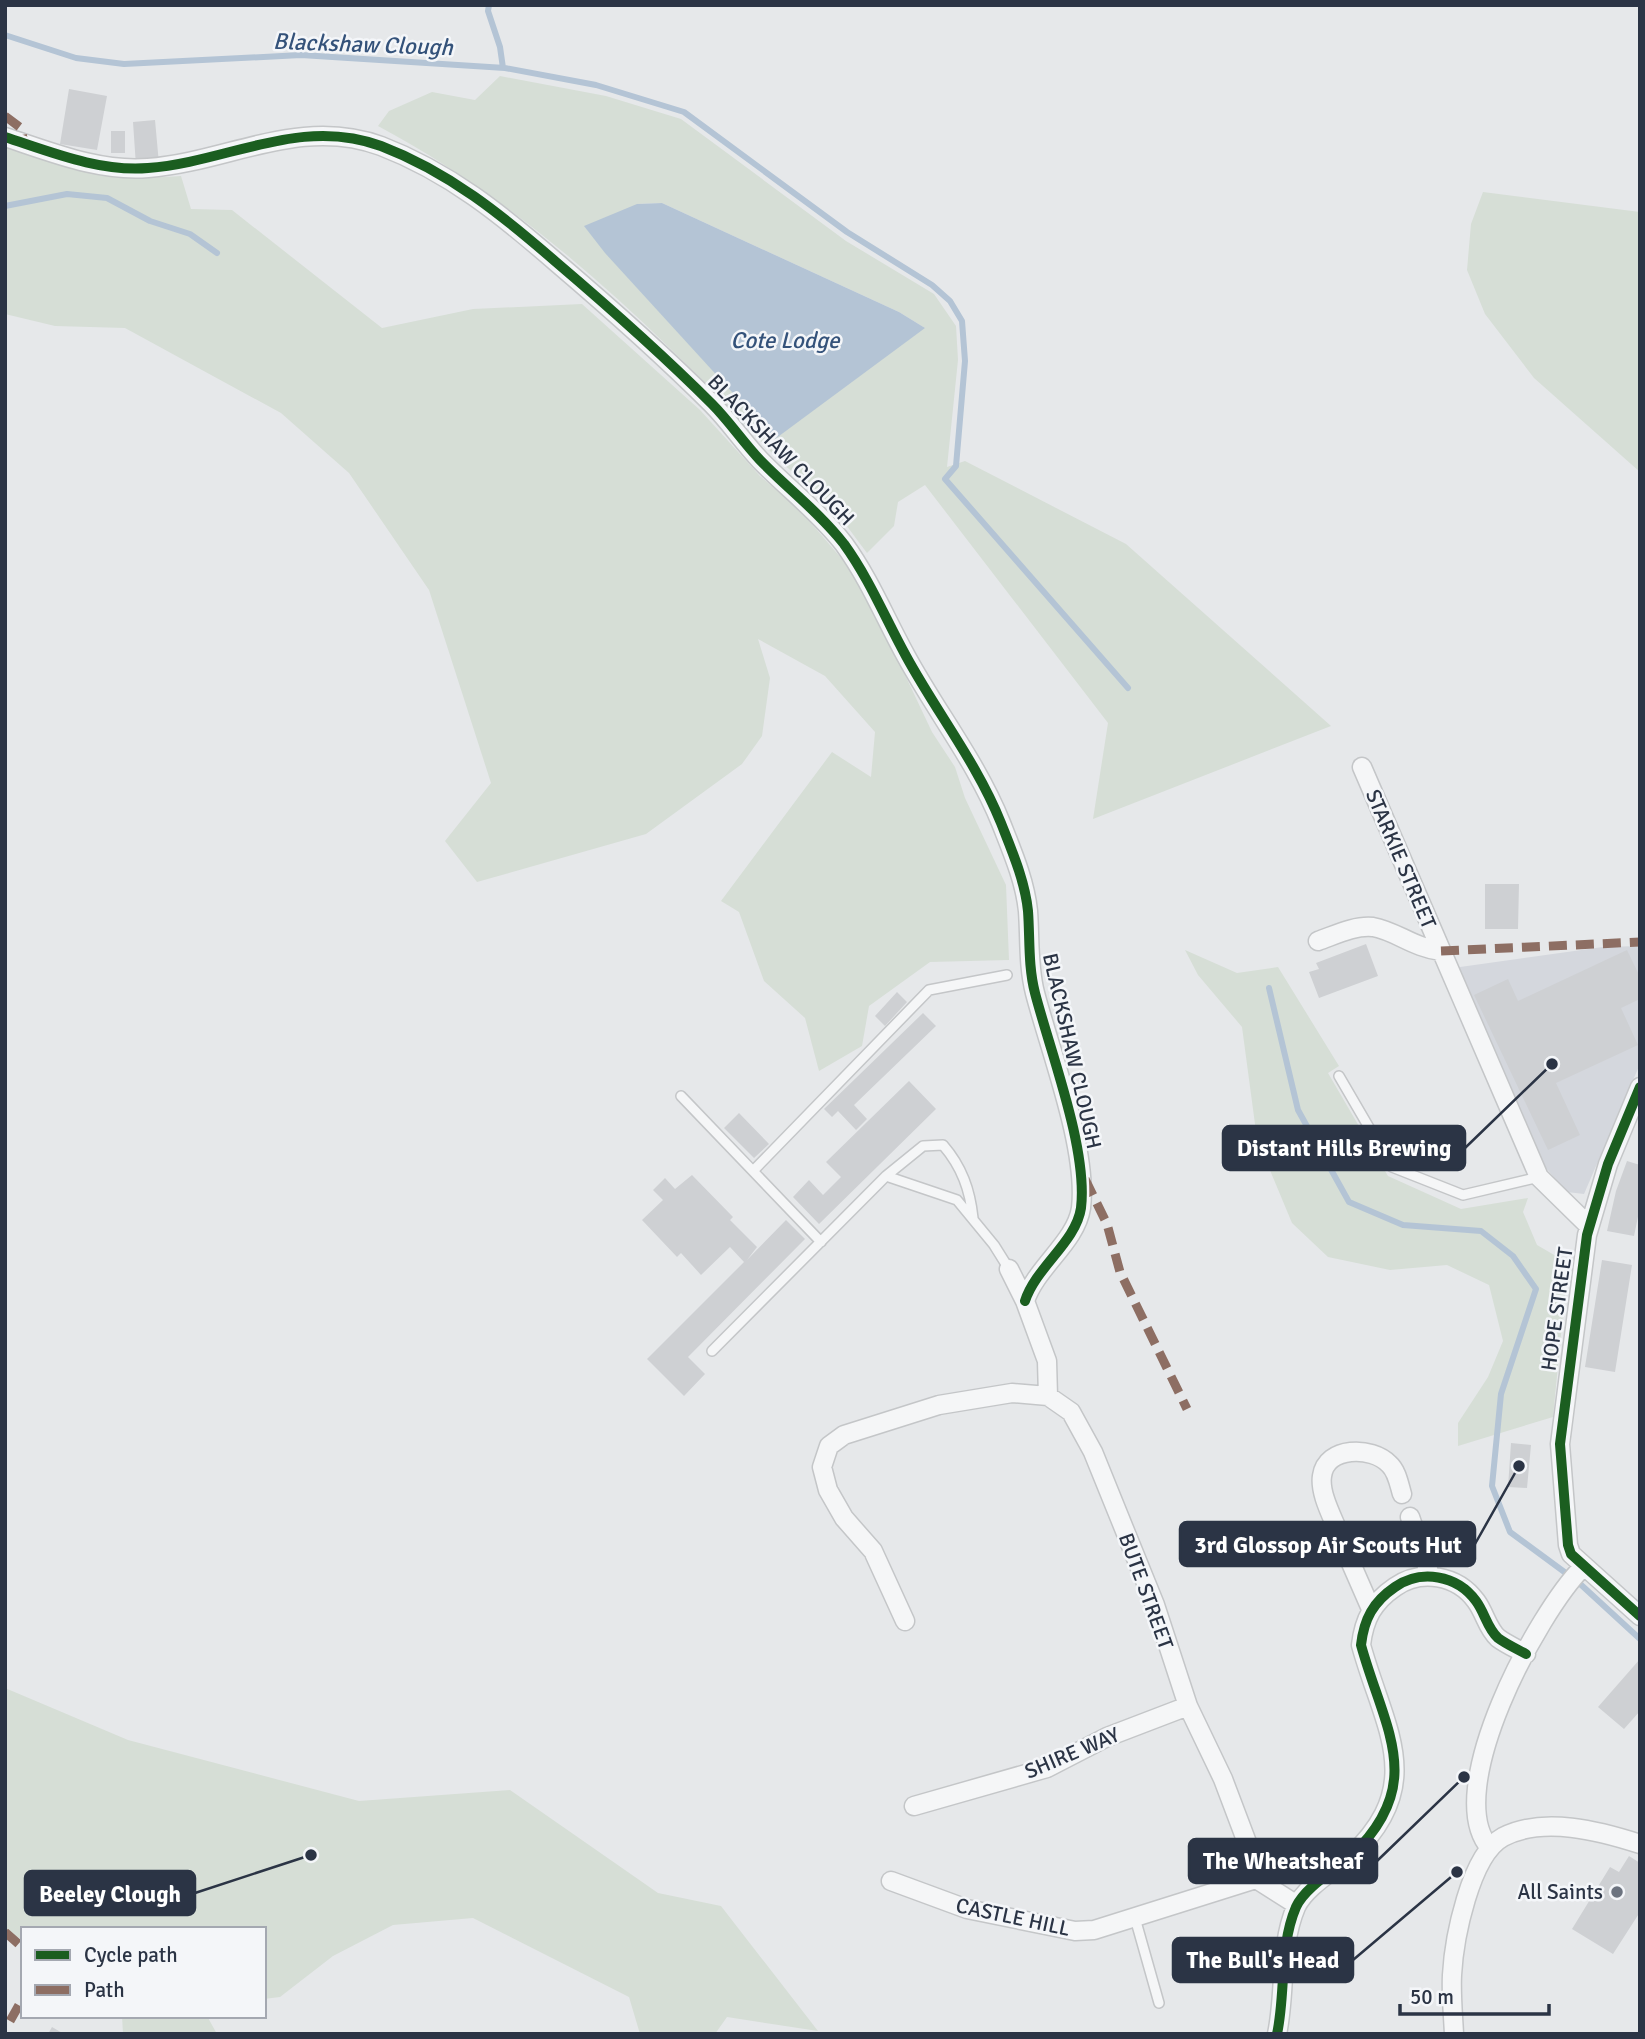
<svg xmlns="http://www.w3.org/2000/svg" width="1645" height="2039" font-family="Signika,sans-serif">
  <rect width="100%" height="100%" fill="#e6e8ea"/>
  <path fill="#d4d7dd" d="M 1640,946 L 1640,1064 L 1584,1194 L 1567,1192 L 1538,1159 L 1453,968 L 1603,947 Z"/>
  <path fill="#d6ded6" fill-rule="evenodd" d="M 500,76 L 606,96 L 681,119 L 846,241 L 934,294 L 956,326 L 958,360 L 947,467 L 965,461 L 1126,544 L 1331,726 L 1093,819 L 1108,723 L 925,485 L 898,502 L 894,526 L 867,553 C 853,535 840,515 824,499 C 807,483 788,470 772,453 C 655,328 530,207 378,126 L 389,111 L 432,92 L 475,100 ZM 662,203 L 899,312 L 925,328 L 637,204 Z
    M 5,146 C 72,168 110,182 181,176 L 191,209 L 232,210 L 382,328 L 473,309 L 582,304 L 700,410 L 760,476 L 799,509 L 848,566 L 880,622 L 932,732 L 955,767 L 965,798 L 1006,885 L 1009,960 L 930,962 L 869,1006 L 862,1046 L 819,1071 L 805,1018 L 764,981 L 739,912 L 721,901 L 832,752 L 871,777 L 875,732 L 825,676 L 758,639 L 770,678 L 762,736 L 742,764 L 646,834 L 477,882 L 445,841 L 491,783 L 429,590 L 349,473 L 281,413 L 125,328 L 55,326 L 5,314 Z
    M 1483,192 L 1640,212 L 1640,472 L 1534,378 L 1485,314 L 1467,270 L 1471,224 Z
    M 1185,950 L 1237,973 L 1278,967 L 1339,1066 L 1328,1073 L 1388,1176 L 1461,1209 L 1528,1198 L 1523,1212 L 1537,1245 L 1568,1263 L 1553,1417 L 1458,1446 L 1458,1423 L 1488,1377 L 1503,1341 L 1489,1285 L 1447,1265 L 1390,1270 L 1328,1257 L 1292,1223 L 1257,1139 L 1242,1027 L 1198,975 Z
    M 5,1688 L 128,1740 L 359,1801 L 510,1790 L 658,1893 L 721,1906 L 818,2031 L 727,2017 L 715,2034 L 640,2034 L 629,1997 L 473,1918 L 393,1925 L 333,1956 L 280,1997 L 264,1999 L 264,1929 L 23,1929 L 23,1940 L 5,1930 Z
    M 122,2016 L 207,2016 L 217,2034 L 123,2034 Z"/>
  <path fill="#b4c4d5" d="M 662,203 L 899,312 L 925,328 L 775,439 L 605,253 L 584,226 L 637,204 Z"/>
  <g fill="none" stroke-linecap="round" stroke-linejoin="round">
    <path stroke="#b4c4d5" stroke-width="6" d="M 489,5 L 488,11 L 500,47 L 503,68
      M 5,35 L 76,58 L 124,64 L 301,55 L 505,68 L 596,85 L 684,112 L 847,232 L 932,285 L 950,301 L 962,321 L 965,361 L 956,466 L 945,479 L 1128,688
      M 5,206 L 67,194 L 107,198 L 150,221 L 190,234 L 217,253
      M 1269,988 L 1298,1110 L 1349,1202 L 1403,1225 L 1481,1231 L 1513,1256 L 1536,1289 L 1501,1394 L 1492,1486 L 1510,1532 L 1578,1582 L 1640,1639"/>
  </g>
  <path fill="#ced0d3" d="M 69,89 L 107,96 L 97,150 L 60,144 Z
    M 155,120 L 159,164 L 136,166 L 133,122 Z
    M 111,131 L 125,131 L 125,153 L 111,153 Z
    M 1485,884 L 1519,884 L 1518,929 L 1485,929 Z
    M 1366,944 L 1378,976 L 1319,998 L 1309,972 L 1319,969 L 1316,963 Z
    M 1627,950 L 1640,977 L 1640,999 L 1621,1008 L 1638,1045 L 1556,1083 L 1580,1135 L 1548,1150 L 1474,995 L 1508,979 L 1518,1001 Z
    M 897,992 L 907,1002 L 885,1026 L 875,1016 Z
    M 923,1013 L 936,1026 L 854,1105 L 867,1119 L 856,1130 L 838,1111 L 832,1117 L 824,1109 Z
    M 909,1081 L 936,1109 L 819,1224 L 793,1197 L 809,1180 L 823,1195 L 841,1177 L 826,1162 Z
    M 739,1113 L 769,1144 L 754,1158 L 724,1128 Z
    M 1627,1161 L 1640,1165 L 1640,1207 L 1634,1236 L 1607,1231 L 1616,1191 Z
    M 692,1175 L 733,1217 L 730,1220 L 757,1247 L 747,1260 L 786,1220 L 805,1239 L 688,1357 L 705,1374 L 684,1396 L 647,1359 L 744,1262 L 730,1247 L 701,1275 L 681,1253 L 677,1257 L 642,1220 L 663,1200 L 653,1190 L 665,1178 L 675,1189 Z
    M 1602,1260 L 1632,1265 L 1615,1372 L 1585,1367 Z
    M 1511,1443 L 1531,1445 L 1527,1488 L 1508,1487 Z
    M 1640,1659 L 1640,1711 L 1624,1729 L 1598,1707 Z
    M 1629,1856 L 1640,1863 L 1640,1912 L 1613,1954 L 1572,1929 L 1610,1867 L 1619,1872 Z
    M 52,2027 L 64,2034 L 48,2034 Z"/>
  <g fill="none" stroke-linecap="round" stroke-linejoin="round">
    <defs>
      <path id="lane" d="M 1339,1076 L 1392,1167 L 1463,1195 L 1539,1177
        M 681,1096 L 821,1242
        M 753,1171 L 929,990 L 1007,975
        M 886,1176 L 923,1146 L 943,1145 C 962,1167 970,1190 973,1218
        M 712,1351 L 886,1176 L 957,1200 L 994,1245 L 1009,1269
        M 1135,1918 L 1159,2003"/>
      <path id="street" d="M 5,137 C 51,152 99,172 148,168 C 228,162 300,116 381,146 C 449,172 502,215 556,262 C 610,308 662,354 712,404 C 729,421 743,442 760,460 C 788,489 819,512 844,544 C 870,580 885,618 906,656 C 937,713 977,763 1001,823 C 1012,851 1025,881 1028,911 C 1030,938 1028,966 1035,993 C 1050,1051 1088,1149 1081,1208 C 1076,1242 1036,1267 1025,1301
        M 1362,767 L 1539,1177 L 1589,1226
        M 1318,941 C 1335,935 1355,925 1373,927 C 1396,931 1414,948 1441,951
        M 1640,1087 L 1608,1164 L 1587,1235 L 1560,1444 L 1568,1545 L 1571,1554 L 1640,1616
        M 1009,1269 L 1025,1301 L 1047,1361 L 1048,1396 L 1071,1412 L 1093,1452 L 1155,1605 L 1188,1706 L 1223,1779 L 1254,1861 L 1256,1879
        M 1410,1517 L 1430,1575
        M 1341,1539 C 1335,1521 1319,1495 1322,1476 C 1326,1446 1372,1446 1389,1464 C 1397,1471 1399,1484 1402,1494
        M 1350,1561 L 1371,1609
        M 905,1621 L 873,1551 L 844,1518 L 828,1490 L 822,1467 L 829,1446 L 844,1435 L 939,1405 L 1012,1393 L 1048,1396
        M 914,1806 L 1047,1768 L 1107,1737 L 1188,1706
        M 1490,1848 C 1440,1792 1538,1612 1583,1567
        M 1256,1879 L 1297,1905
        M 891,1881 L 967,1909 L 1075,1931 L 1094,1930 L 1256,1879
        M 1277,2034 C 1286,1992 1279,1947 1296,1907 C 1305,1887 1335,1870 1351,1856 C 1428,1783 1384,1729 1361,1645 C 1364,1619 1373,1602 1395,1587 C 1421,1569 1457,1575 1476,1601 C 1485,1613 1487,1628 1498,1638 C 1506,1644 1517,1649 1526,1654
        M 1454,2034 C 1453,2014 1451,1994 1452,1975 C 1454,1939 1470,1855 1503,1837 C 1543,1816 1600,1831 1640,1844"/>
    </defs>
    <use href="#lane" stroke="#c4c6c8" stroke-width="12"/>
    <use href="#street" stroke="#c4c6c8" stroke-width="21"/>
    <use href="#lane" stroke="#f5f6f7" stroke-width="9"/>
    <use href="#street" stroke="#f5f6f7" stroke-width="18"/>
    <path stroke="#8d6e63" stroke-width="9" stroke-dasharray="18 9" stroke-linecap="butt" d="M 5,116 L 21,128 L 24,143
      M 1441,951 L 1640,942
      M 1085,1179 L 1107,1224 L 1120,1272 L 1187,1409
      M 5,1932 L 23,1948
      M 10,2021 L 23,1998"/>
    <defs>
      <path id="cycleway" d="M 5,137 C 51,152 99,172 148,168 C 228,162 300,116 381,146 C 449,172 502,215 556,262 C 610,308 662,354 712,404 C 729,421 743,442 760,460 C 788,489 819,512 844,544 C 870,580 885,618 906,656 C 937,713 977,763 1001,823 C 1012,851 1025,881 1028,911 C 1030,938 1028,966 1035,993 C 1050,1051 1088,1149 1081,1208 C 1076,1242 1036,1267 1025,1301
        M 1640,1087 L 1608,1164 L 1587,1235 L 1560,1444 L 1568,1545 L 1571,1554 L 1640,1616
        M 1277,2034 C 1286,1992 1279,1947 1296,1907 C 1305,1887 1335,1870 1351,1856 C 1428,1783 1384,1729 1361,1645 C 1364,1619 1373,1602 1395,1587 C 1421,1569 1457,1575 1476,1601 C 1485,1613 1487,1628 1498,1638 C 1506,1644 1517,1649 1526,1654"/>
    </defs>
    <use href="#cycleway" stroke="#f4f6f9" stroke-width="15"/>
    <use href="#cycleway" stroke="#1b5e20" stroke-width="10"/>
  </g>
  <circle fill="#6c737f" stroke="#f4f6f9" stroke-width="2.5" cx="1617" cy="1892" r="7"/>
  <g text-anchor="middle" stroke-width="5" stroke-linejoin="round" paint-order="stroke">
    <g font-size="21" fill="#2b3445" stroke="#f4f6f9">
      <text transform="translate(781 450) rotate(46)" y="7">BLACKSHAW CLOUGH</text>
      <text transform="translate(1401 859) rotate(67)" y="7">STARKIE STREET</text>
      <text transform="translate(1072 1051) rotate(77)" y="7">BLACKSHAW CLOUGH</text>
      <text transform="translate(1557 1309) rotate(-82)" y="7">HOPE STREET</text>
      <text transform="translate(1146 1591) rotate(70)" y="7">BUTE STREET</text>
      <text transform="translate(1072 1753) rotate(-23)" y="7">SHIRE WAY</text>
      <text transform="translate(1013 1917) rotate(12)" y="7">CASTLE HILL</text>
    </g>
    <g font-size="21" fill="#2b3445" stroke="#f4f6f9" text-anchor="end">
      <text x="1603" y="1899">All Saints</text>
    </g>
    <g font-size="23" font-style="italic" fill="#34527a" stroke="#f4f6f9">
      <text transform="translate(363 44) rotate(2)" y="8">Blackshaw Clough</text>
      <text x="785" y="348">Cote Lodge</text>
    </g>
  </g>
  <path fill="none" stroke="#2b3445" stroke-width="2.5" d="M1552 1064L1465 1148M1519 1466L1475 1544M1464 1777L1377 1861M311 1855L195 1893M1457 1872L1353 1960"/>
  <g fill="#2b3445" stroke="#f4f6f9" stroke-width="2.5">
    <circle cx="1552" cy="1064" r="7"/>
    <circle cx="1519" cy="1466" r="7"/>
    <circle cx="1464" cy="1777" r="7"/>
    <circle cx="311" cy="1855" r="7"/>
    <circle cx="1457" cy="1872" r="7"/>
  </g>
  <g fill="#2b3445" stroke="#2b3445" stroke-width="2.5">
    <rect x="1223" y="1126" width="242" height="44" rx="7"/>
    <rect x="1180" y="1522" width="295" height="44" rx="7"/>
    <rect x="1189" y="1839" width="188" height="44" rx="7"/>
    <rect x="25" y="1871" width="170" height="44" rx="7"/>
    <rect x="1173" y="1938" width="180" height="44" rx="7"/>
  </g>
  <g font-size="23" text-anchor="middle" font-weight="bold" fill="#fff">
    <text x="1344" y="1156">Distant Hills Brewing</text>
    <text x="1328" y="1553">3rd Glossop Air Scouts Hut</text>
    <text x="1283" y="1869">The Wheatsheaf</text>
    <text x="110" y="1902">Beeley Clough</text>
    <text x="1263" y="1968">The Bull's Head</text>
  </g>
  <rect width="1645" height="2039" fill="none" stroke="#2b3445" stroke-width="14"/>
  <rect x="21" y="1927" width="245" height="91" fill="#f4f6f9" stroke="#a4a8b1" stroke-width="2"/>
  <rect x="35" y="1950" width="35" height="10" fill="#1b5e20" stroke="#a4a8b1" stroke-width="2"/>
  <text x="84" y="1962" font-size="21" fill="#2b3445">Cycle path</text>
  <rect x="35" y="1985" width="35" height="10" fill="#8d6e63" stroke="#a4a8b1" stroke-width="2"/>
  <text x="84" y="1997" font-size="21" fill="#2b3445">Path</text>
  <path d="M1400 2004v10h149v-10" fill="none" stroke="#2b3445" stroke-width="3.5"/>
  <text x="1410" y="2004" font-size="21" fill="#2b3445" stroke="#f4f6f9" stroke-width="5" paint-order="stroke">50 m</text>
</svg>
